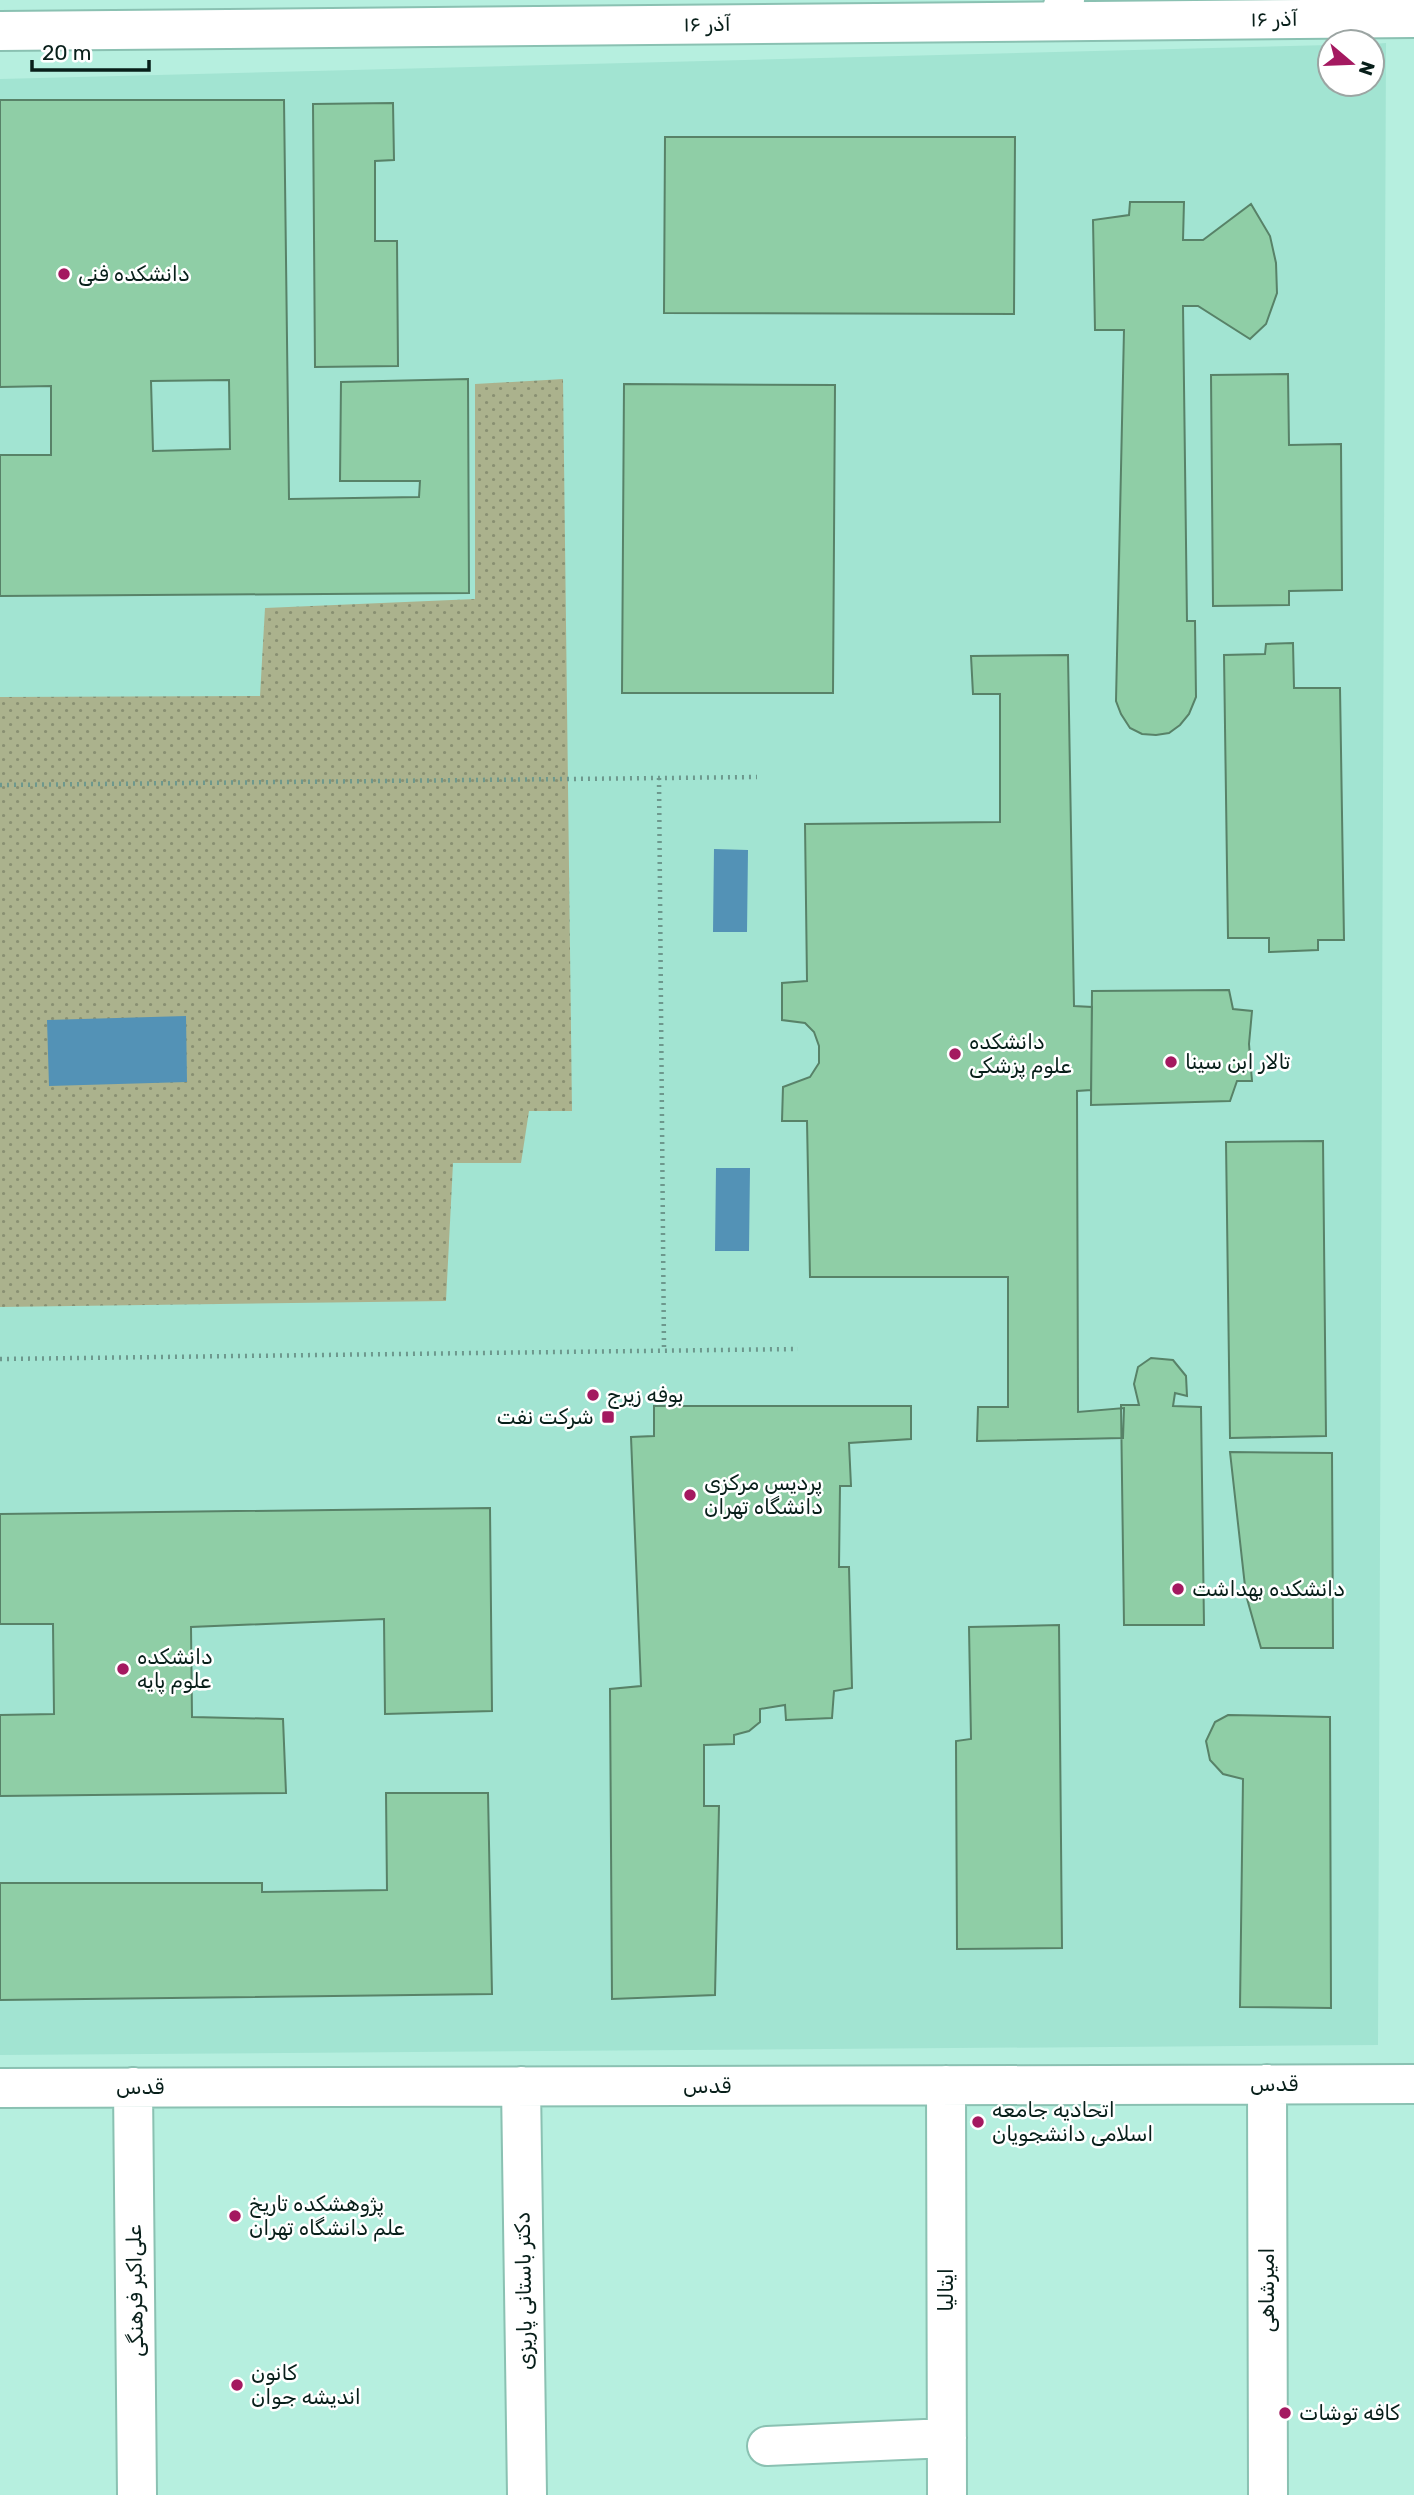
<svg xmlns="http://www.w3.org/2000/svg" width="1414" height="2495" font-family="Rubik,Cairo,sans-serif">
  <defs>
    <pattern id="park-dots" width="8" height="8" patternUnits="userSpaceOnUse" patternTransform="scale(1.75)"><rect width="8" height="8" fill="#abb28d"/><path d="M2 2h.1M6 6h.1" fill="none" stroke="#899072" stroke-width="1.8" stroke-linecap="round"/></pattern>
  </defs>
  <rect width="100%" height="100%" fill="#b6efdf"/>
  <path fill="#a2e4d2" d="M 1386,43 L 1378,2045 L 0,2055 L 0,79 L 1330,45 L 1330,84 L 1372,84 L 1372,44 Z"/>
  <path fill="url(#park-dots)" d="M 563,379 L 572,1111 L 529,1111 L 521,1163 L 453,1163 L 446,1301 L 0,1307 L 0,697 L 260,696 L 265,608 L 475,599 L 475,384 Z"/>
  <path fill="#5392b6" d="M 714,849 L 748,850 L 747,932 L 713,932 Z
    M 186,1016 L 187,1082 L 49,1086 L 47,1020 Z
    M 716,1168 L 750,1168 L 749,1251 L 715,1251 Z"/>
  <path fill="#8fcea6" stroke="#588268" stroke-width="2" fill-rule="evenodd" d="M 0,100 L 284,100 L 289,499 L 419,497 L 420,481 L 340,481 L 341,382 L 468,379 L 469,593 L 0,596 L 0,455 L 51,455 L 51,386 L 0,387 ZM 229,380 L 230,449 L 153,451 L 151,381 Z
    M 393,103 L 394,160 L 375,161 L 375,241 L 397,241 L 398,366 L 315,367 L 313,104 Z
    M 665,137 L 1015,137 L 1014,314 L 664,313 Z
    M 1130,202 L 1184,202 L 1183,240 L 1203,240 L 1251,204 L 1270,236 L 1276,263 L 1277,293 L 1266,324 L 1250,339 L 1198,306 L 1183,306 L 1187,621 L 1195,621 L 1196,697 L 1189,714 L 1180,725 L 1169,733 L 1156,735 L 1142,734 L 1130,728 L 1121,714 L 1116,701 L 1124,330 L 1095,330 L 1093,220 L 1129,215 Z
    M 1288,374 L 1289,445 L 1341,444 L 1342,590 L 1289,591 L 1289,605 L 1213,606 L 1211,375 Z
    M 624,384 L 835,385 L 833,693 L 622,693 Z
    M 1293,643 L 1294,688 L 1340,688 L 1344,940 L 1318,940 L 1318,950 L 1269,952 L 1269,938 L 1228,938 L 1224,655 L 1265,654 L 1266,644 Z
    M 1068,655 L 1074,1006 L 1092,1007 L 1091,1090 L 1077,1091 L 1078,1412 L 1124,1408 L 1123,1438 L 977,1441 L 978,1407 L 1008,1407 L 1008,1277 L 810,1277 L 807,1121 L 782,1121 L 783,1087 L 810,1077 L 819,1063 L 819,1046 L 814,1032 L 805,1023 L 782,1020 L 782,983 L 807,981 L 805,824 L 1000,822 L 1000,694 L 973,694 L 971,656 Z
    M 1229,990 L 1233,1009 L 1252,1011 L 1249,1044 L 1252,1081 L 1237,1081 L 1230,1101 L 1091,1105 L 1092,991 Z
    M 1323,1141 L 1326,1436 L 1230,1438 L 1226,1142 Z
    M 1151,1358 L 1173,1360 L 1186,1376 L 1187,1396 L 1175,1393 L 1173,1406 L 1201,1407 L 1204,1625 L 1124,1625 L 1121,1405 L 1139,1405 L 1134,1384 L 1138,1367 Z
    M 654,1406 L 911,1406 L 911,1439 L 849,1443 L 851,1486 L 840,1486 L 839,1567 L 849,1567 L 852,1688 L 834,1691 L 832,1718 L 786,1720 L 785,1705 L 760,1709 L 760,1722 L 749,1731 L 734,1735 L 734,1744 L 704,1745 L 704,1806 L 719,1806 L 715,1995 L 612,1999 L 610,1689 L 641,1686 L 631,1437 L 654,1436 Z
    M 1230,1452 L 1332,1453 L 1333,1648 L 1261,1648 L 1246,1595 Z
    M 490,1508 L 492,1711 L 385,1714 L 384,1619 L 191,1627 L 192,1717 L 283,1719 L 286,1793 L 0,1796 L 0,1715 L 54,1714 L 53,1624 L 0,1624 L 0,1514 Z
    M 1059,1625 L 1062,1948 L 957,1949 L 956,1741 L 971,1739 L 969,1627 Z
    M 1228,1715 L 1330,1717 L 1331,2008 L 1240,2007 L 1243,1779 L 1223,1774 L 1210,1760 L 1206,1741 L 1215,1722 Z
    M 386,1793 L 488,1793 L 492,1994 L 0,2000 L 0,1883 L 262,1883 L 262,1892 L 387,1890 Z"/>
  <g fill="none" stroke-linecap="round" stroke-linejoin="round">
    <defs>
      <path id="minor" d="M 0,31 L 1414,18
        M 1267,2084 L 1268,2495
        M 946,2085 L 947,2495
        M 521,2086 L 527,2495
        M 133,2087 L 137,2495
        M 0,2088 L 1414,2084
        M 767,2446 L 947,2438"/>
      <path id="major" d="M 1058,21 L 1065,0"/>
    </defs>
    <use href="#minor" stroke="#8ac1b2" stroke-width="42"/>
    <use href="#major" stroke="#8ac1b2" stroke-width="42"/>
    <path stroke="#6d988d" stroke-width="4.5" stroke-dasharray="2 5" stroke-linecap="butt" d="M 659,778 L 664,1351
      M 0,785 L 757,777
      M 0,1359 L 798,1349"/>
    <use href="#minor" stroke="#fff" stroke-width="38"/>
    <use href="#major" stroke="#fff" stroke-width="38"/>
  </g>
  <g fill="#a41960" stroke="#fff" stroke-width="2.5">
    <circle cx="64" cy="274" r="7"/>
    <circle cx="955" cy="1054" r="7"/>
    <circle cx="1171" cy="1062" r="7"/>
    <circle cx="593" cy="1395" r="7"/>
    <rect x="601" y="1410" width="14" height="14" rx="3.5"/>
    <circle cx="690" cy="1495" r="7"/>
    <circle cx="1178" cy="1589" r="7"/>
    <circle cx="123" cy="1669" r="7"/>
    <circle cx="978" cy="2122" r="7"/>
    <circle cx="235" cy="2216" r="7"/>
    <circle cx="237" cy="2385" r="7"/>
    <circle cx="1285" cy="2413" r="7"/>
  </g>
  <g text-anchor="middle" stroke-width="5" stroke-linejoin="round" paint-order="stroke">
    <g font-size="21" fill="#081f1a" stroke="#fff">
      <text transform="translate(1274 19) rotate(-1)" y="7">۱۶ آذر</text>
      <text transform="translate(707 24) rotate(-1)" y="7">۱۶ آذر</text>
      <text x="1274" y="2091">قدس</text>
      <text x="707" y="2093">قدس</text>
      <text x="140" y="2094">قدس</text>
      <text transform="translate(946 2290) rotate(-90)" y="7">ایتالیا</text>
      <text transform="translate(1267 2290) rotate(-90)" y="7">امیرشاهی</text>
      <text transform="translate(135 2291) rotate(-91)" y="7">علی‌اکبر فرهنگی</text>
      <text transform="translate(524 2291) rotate(-91)" y="7">دکتر باستانی پاریزی</text>
    </g>
    <g font-size="21" fill="#081f1a" stroke="#fff" text-anchor="start">
      <text x="78" y="281">دانشکده فنی</text>
      <text x="969" y="1049">دانشکده<tspan x="969" dy="24">علوم پزشکی</tspan></text>
      <text x="1185" y="1069">تالار ابن سینا</text>
      <text x="607" y="1402">بوفه زیرج</text>
      <text x="594" y="1424" text-anchor="end">شرکت نفت</text>
      <text x="704" y="1490">پردیس مرکزی<tspan x="704" dy="24">دانشگاه‌ تهران</tspan></text>
      <text x="1192" y="1596">دانشکده بهداشت</text>
      <text x="137" y="1664">دانشکده<tspan x="137" dy="24">علوم پایه</tspan></text>
      <text x="992" y="2117">اتحادیه جامعه<tspan x="992" dy="24">اسلامی دانشجویان</tspan></text>
      <text x="249" y="2211">پژوهشکده تاریخ<tspan x="249" dy="24">علم دانشگاه تهران</tspan></text>
      <text x="251" y="2380">کانون<tspan x="251" dy="24">اندیشه جوان</tspan></text>
      <text x="1299" y="2420">کافه توشات</text>
    </g>
  </g>
  <g transform="translate(1351 63) rotate(109)"><circle r="33" fill="#ffffff" stroke="#9ca5a3" stroke-width="2"/>
  <path d="M0-5L12 26L0 18L-12 26Z" fill="#a41960"/>
  <text y="-10" font-size="19" font-weight="bold" text-anchor="middle" fill="#081f1a">N</text>
  </g>
  <path d="M32 60v10h117v-10" fill="none" stroke="#081f1a" stroke-width="3.5"/>
  <text x="42" y="60" font-size="21" fill="#081f1a" stroke="#ffffff" stroke-width="5" paint-order="stroke">20 m</text>
</svg>
